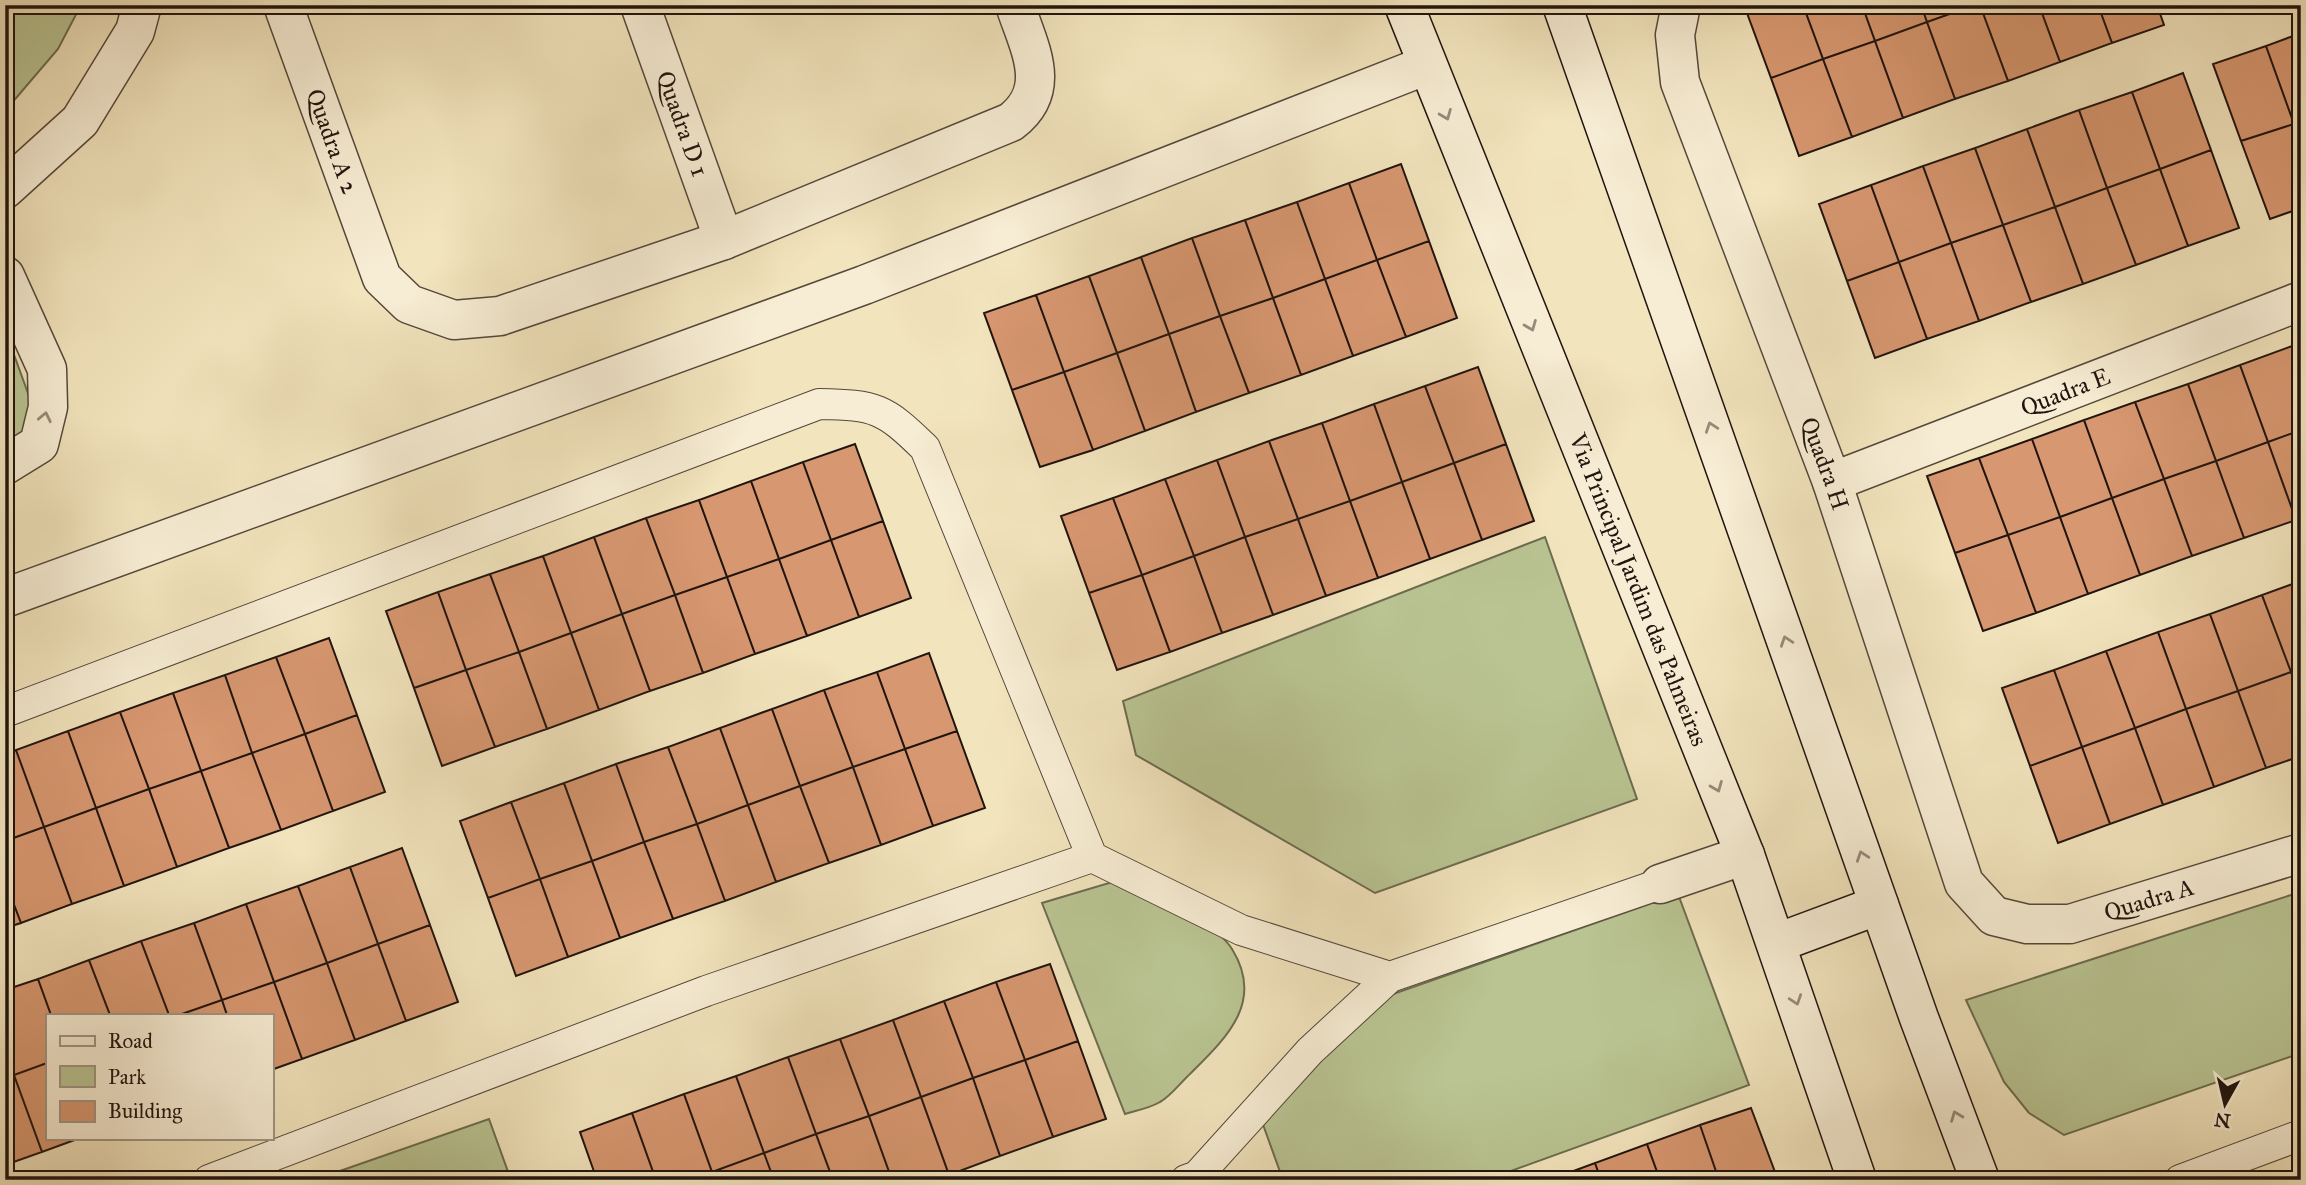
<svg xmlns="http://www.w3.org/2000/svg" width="2306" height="1185" font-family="'IM FELL Great Primer',serif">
  <rect width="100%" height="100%" fill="#f2e4bd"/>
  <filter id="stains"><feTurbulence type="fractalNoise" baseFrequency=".00286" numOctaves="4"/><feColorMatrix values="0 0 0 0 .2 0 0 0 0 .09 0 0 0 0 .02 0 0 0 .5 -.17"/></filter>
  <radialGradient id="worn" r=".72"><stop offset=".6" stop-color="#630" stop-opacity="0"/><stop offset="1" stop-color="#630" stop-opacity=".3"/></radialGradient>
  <path fill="#b9c492" stroke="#6c6c50" stroke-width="2" d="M 5,5 L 81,5 L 58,49 L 5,111 Z
    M 5,330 L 33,407 L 32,427 L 5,450 Z
    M 1545,537 L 1637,799 L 1375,893 L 1136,755 L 1123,701 Z
    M 1119,880 C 1151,897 1214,920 1232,949 C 1265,1002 1226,1038 1191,1073 C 1181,1082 1171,1096 1160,1102 C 1150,1108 1135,1111 1125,1114 L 1042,903 Z
    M 1678,894 L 1749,1085 L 1486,1180 L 1283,1180 L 1261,1119 L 1356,1007 Z
    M 2294,894 L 2301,910 L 2301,1053 L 2064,1135 L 2029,1113 L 2004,1082 L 1966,1000 Z
    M 489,1119 L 511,1180 L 314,1180 Z"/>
  <path fill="#d79770" stroke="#20140f" stroke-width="2" d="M 1744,5 L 1803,5 L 1823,59 L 1771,78 Z
    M 1803,5 L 1862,5 L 1875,41 L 1823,59 Z
    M 1862,5 L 1921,5 L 1927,22 L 1875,41 Z
    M 1921,5 L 1975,5 L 1927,22 Z
    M 1975,5 L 1980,5 L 2008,81 L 1955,99 L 1927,22 Z
    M 1980,5 L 2039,5 L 2060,62 L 2008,81 Z
    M 2039,5 L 2098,5 L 2112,43 L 2060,62 Z
    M 2098,5 L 2157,5 L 2164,25 L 2112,43 Z
    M 1927,22 L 1955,99 L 1903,118 L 1875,41 Z
    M 2301,33 L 2301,121 L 2294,124 L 2266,46 Z
    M 1875,41 L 1903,118 L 1852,137 L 1823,59 Z
    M 2266,46 L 2294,124 L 2241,141 L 2213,64 Z
    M 1823,59 L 1852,137 L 1799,156 L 1771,78 Z
    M 2183,73 L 2211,150 L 2160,169 L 2132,92 Z
    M 2132,92 L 2160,169 L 2107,188 L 2079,110 Z
    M 2079,110 L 2107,188 L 2055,207 L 2027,129 Z
    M 2301,121 L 2301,143 L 2294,124 Z
    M 2294,124 L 2301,143 L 2301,208 L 2270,219 L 2241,141 Z
    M 2027,129 L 2055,207 L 2003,225 L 1975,148 Z
    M 1975,148 L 2003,225 L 1951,243 L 1923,166 Z
    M 2211,150 L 2239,228 L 2188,246 L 2160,169 Z
    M 1401,164 L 1429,241 L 1377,260 L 1349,183 Z
    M 1923,166 L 1951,243 L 1899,262 L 1871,185 Z
    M 2160,169 L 2188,246 L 2136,265 L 2107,188 Z
    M 1349,183 L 1377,260 L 1325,279 L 1297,202 Z
    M 1871,185 L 1899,262 L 1847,281 L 1819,204 Z
    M 2107,188 L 2136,265 L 2083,284 L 2055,207 Z
    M 1297,202 L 1325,279 L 1273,298 L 1245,220 Z
    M 2055,207 L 2083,284 L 2031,302 L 2003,225 Z
    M 1245,220 L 1273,298 L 1220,316 L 1192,238 Z
    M 2003,225 L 2031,302 L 1979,321 L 1951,243 Z
    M 1192,238 L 1220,316 L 1169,334 L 1141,257 Z
    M 1429,241 L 1457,318 L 1406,337 L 1377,260 Z
    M 1951,243 L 1979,321 L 1927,339 L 1899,262 Z
    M 1141,257 L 1169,334 L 1117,353 L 1089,276 Z
    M 1377,260 L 1406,337 L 1353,356 L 1325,279 Z
    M 1899,262 L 1927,339 L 1875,358 L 1847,281 Z
    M 1089,276 L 1117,353 L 1064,372 L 1036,295 Z
    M 1325,279 L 1353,356 L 1301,375 L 1273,298 Z
    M 1036,295 L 1064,372 L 1012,390 L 984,313 Z
    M 1273,298 L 1301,375 L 1249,393 L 1220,316 Z
    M 1220,316 L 1249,393 L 1196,412 L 1169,334 Z
    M 1169,334 L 1196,412 L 1145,431 L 1117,353 Z
    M 2292,346 L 2301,370 L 2301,430 L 2268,442 L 2240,365 Z
    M 1117,353 L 1145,431 L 1093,450 L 1064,372 Z
    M 2240,365 L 2268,442 L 2216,461 L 2188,384 Z
    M 1478,367 L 1506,444 L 1454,463 L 1425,386 Z
    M 1064,372 L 1093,450 L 1040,467 L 1012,390 Z
    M 2188,384 L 2216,461 L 2164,479 L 2135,402 Z
    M 1425,386 L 1454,463 L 1402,482 L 1374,404 Z
    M 2135,402 L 2164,479 L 2112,498 L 2084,420 Z
    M 1374,404 L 1402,482 L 1350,501 L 1322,423 Z
    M 2084,420 L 2112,498 L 2060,517 L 2032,439 Z
    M 1322,423 L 1350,501 L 1298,519 L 1269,441 Z
    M 2301,430 L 2301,518 L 2296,520 L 2268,442 Z
    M 2032,439 L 2060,517 L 2008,535 L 1979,458 Z
    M 1269,441 L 1298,519 L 1245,537 L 1217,460 Z
    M 2268,442 L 2296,520 L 2244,538 L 2216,461 Z
    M 855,444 L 883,521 L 831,540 L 803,462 Z
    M 1506,444 L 1534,521 L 1482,540 L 1454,463 Z
    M 1979,458 L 2008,535 L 1955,553 L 1927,476 Z
    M 1217,460 L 1245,537 L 1194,556 L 1165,479 Z
    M 2216,461 L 2244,538 L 2192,556 L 2164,479 Z
    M 803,462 L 831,540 L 779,559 L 751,481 Z
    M 1454,463 L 1482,540 L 1430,559 L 1402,482 Z
    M 1165,479 L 1194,556 L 1142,575 L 1113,498 Z
    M 2164,479 L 2192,556 L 2140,575 L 2112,498 Z
    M 751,481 L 779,559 L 727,577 L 699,500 Z
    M 1402,482 L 1430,559 L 1378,578 L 1350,501 Z
    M 1113,498 L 1142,575 L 1089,593 L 1061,516 Z
    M 2112,498 L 2140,575 L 2088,594 L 2060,517 Z
    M 699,500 L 727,577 L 675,595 L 646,518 Z
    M 1350,501 L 1378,578 L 1326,596 L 1298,519 Z
    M 2060,517 L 2088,594 L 2036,613 L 2008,535 Z
    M 646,518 L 675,595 L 622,614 L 594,537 Z
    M 1298,519 L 1326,596 L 1273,615 L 1245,537 Z
    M 883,521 L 911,598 L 859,617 L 831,540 Z
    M 2008,535 L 2036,613 L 1983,631 L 1955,553 Z
    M 594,537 L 622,614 L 571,633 L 543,556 Z
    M 1245,537 L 1273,615 L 1222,633 L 1194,556 Z
    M 831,540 L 859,617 L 807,636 L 779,559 Z
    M 543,556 L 571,633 L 519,652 L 490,574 Z
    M 1194,556 L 1222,633 L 1170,652 L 1142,575 Z
    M 779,559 L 807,636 L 755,654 L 727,577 Z
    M 490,574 L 519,652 L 466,670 L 438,592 Z
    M 1142,575 L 1170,652 L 1117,670 L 1089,593 Z
    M 727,577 L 755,654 L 703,673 L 675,595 Z
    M 2301,581 L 2301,669 L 2291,672 L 2262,595 Z
    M 438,592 L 466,670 L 414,688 L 386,611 Z
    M 675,595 L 703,673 L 650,691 L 622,614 Z
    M 2262,595 L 2291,672 L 2238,691 L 2210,614 Z
    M 622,614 L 650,691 L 599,710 L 571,633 Z
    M 2210,614 L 2238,691 L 2186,709 L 2158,632 Z
    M 2158,632 L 2186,709 L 2135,728 L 2106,651 Z
    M 571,633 L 599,710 L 547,729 L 519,652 Z
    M 329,638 L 357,715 L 305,734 L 276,657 Z
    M 2106,651 L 2135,728 L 2082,747 L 2054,670 Z
    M 519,652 L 547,729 L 495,747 L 466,670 Z
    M 929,653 L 957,731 L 905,749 L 877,672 Z
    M 276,657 L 305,734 L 252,753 L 225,675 Z
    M 2301,669 L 2301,699 L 2291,672 Z
    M 466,670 L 495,747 L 442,766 L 414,688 Z
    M 2054,670 L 2082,747 L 2030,766 L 2002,688 Z
    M 877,672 L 905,749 L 853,767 L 824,690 Z
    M 2291,672 L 2301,699 L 2301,756 L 2266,768 L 2238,691 Z
    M 225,675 L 252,753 L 201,771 L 173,693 Z
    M 824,690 L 853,767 L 800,786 L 772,709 Z
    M 2238,691 L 2266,768 L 2214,787 L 2186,709 Z
    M 173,693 L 201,771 L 149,789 L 120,712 Z
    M 772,709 L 800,786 L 748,805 L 720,728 Z
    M 2186,709 L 2214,787 L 2163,805 L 2135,728 Z
    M 120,712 L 149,789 L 96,808 L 68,731 Z
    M 357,715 L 385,792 L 333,811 L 305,734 Z
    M 720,728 L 748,805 L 697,824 L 668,747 Z
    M 2135,728 L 2163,805 L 2110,824 L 2082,747 Z
    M 68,731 L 96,808 L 44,827 L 16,750 Z
    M 957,731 L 985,808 L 933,826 L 905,749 Z
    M 305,734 L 333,811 L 281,830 L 252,753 Z
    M 668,747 L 697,824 L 644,842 L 616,764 Z
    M 2082,747 L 2110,824 L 2058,843 L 2030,766 Z
    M 905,749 L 933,826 L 881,845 L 853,767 Z
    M 16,750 L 44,827 L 5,841 L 5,754 Z
    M 252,753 L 281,830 L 229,848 L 201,771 Z
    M 616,764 L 644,842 L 592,861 L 564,783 Z
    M 853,767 L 881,845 L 829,863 L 800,786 Z
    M 201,771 L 229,848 L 177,867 L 149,789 Z
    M 564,783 L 592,861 L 540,879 L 511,802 Z
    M 800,786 L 829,863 L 776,882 L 748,805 Z
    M 149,789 L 177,867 L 124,886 L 96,808 Z
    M 511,802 L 540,879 L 488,898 L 460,821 Z
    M 748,805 L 776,882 L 725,901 L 697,824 Z
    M 96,808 L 124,886 L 72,904 L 44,827 Z
    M 697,824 L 725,901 L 673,919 L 644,842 Z
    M 44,827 L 72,904 L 21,923 L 5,881 L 5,841 Z
    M 644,842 L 673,919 L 620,938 L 592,861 Z
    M 402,848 L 430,925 L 378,944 L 350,867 Z
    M 592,861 L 620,938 L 568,957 L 540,879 Z
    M 350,867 L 378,944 L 327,963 L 298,886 Z
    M 540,879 L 568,957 L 516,976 L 488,898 Z
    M 5,881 L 21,923 L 5,928 Z
    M 298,886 L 327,963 L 274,982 L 246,904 Z
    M 246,904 L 274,982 L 222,1000 L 194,923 Z
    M 194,923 L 222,1000 L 179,1015 L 169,1015 L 141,941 Z
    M 430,925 L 458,1002 L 406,1021 L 378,944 Z
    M 141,941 L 169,1015 L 110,1015 L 89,960 Z
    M 378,944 L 406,1021 L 355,1040 L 327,963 Z
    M 89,960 L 110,1015 L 51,1015 L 38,979 Z
    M 327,963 L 355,1040 L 302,1059 L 274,982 Z
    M 1050,964 L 1078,1041 L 1025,1060 L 996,982 Z
    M 38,979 L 51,1015 L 47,1015 L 47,1063 L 14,1075 L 5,1051 L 5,990 Z
    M 274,982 L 302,1059 L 271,1070 L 271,1015 L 227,1015 L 222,1000 Z
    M 996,982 L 1025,1060 L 973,1078 L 944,1001 Z
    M 222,1000 L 227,1015 L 179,1015 Z
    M 944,1001 L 973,1078 L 921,1097 L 893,1020 Z
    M 893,1020 L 921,1097 L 869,1116 L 840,1039 Z
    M 840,1039 L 869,1116 L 816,1134 L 788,1057 Z
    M 1078,1041 L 1106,1119 L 1053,1137 L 1025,1060 Z
    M 5,1051 L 14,1075 L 5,1078 Z
    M 788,1057 L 816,1134 L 764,1153 L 736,1076 Z
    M 1025,1060 L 1053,1137 L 1000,1156 L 973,1078 Z
    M 47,1063 L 47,1138 L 80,1138 L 42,1152 L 14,1075 Z
    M 14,1075 L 42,1152 L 5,1165 L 5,1078 Z
    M 736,1076 L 764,1153 L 712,1172 L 684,1094 Z
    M 973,1078 L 1000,1156 L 949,1175 L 921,1097 Z
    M 684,1094 L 712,1172 L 691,1180 L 656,1180 L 632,1113 Z
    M 921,1097 L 949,1175 L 935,1180 L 892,1180 L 869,1116 Z
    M 1751,1108 L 1778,1180 L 1719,1180 L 1700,1125 Z
    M 632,1113 L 656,1180 L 597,1180 L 580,1132 Z
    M 869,1116 L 892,1180 L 833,1180 L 816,1134 Z
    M 1700,1125 L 1719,1180 L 1660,1180 L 1647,1144 Z
    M 816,1134 L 833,1180 L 774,1180 L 764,1153 Z
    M 1647,1144 L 1660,1180 L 1601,1180 L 1595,1163 Z
    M 764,1153 L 774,1180 L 715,1180 L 712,1172 Z
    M 1595,1163 L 1601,1180 L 1549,1180 Z
    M 712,1172 L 715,1180 L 691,1180 Z"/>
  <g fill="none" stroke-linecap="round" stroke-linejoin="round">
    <defs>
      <path id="lane" d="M 5,712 L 819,404 C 876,405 884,408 925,448 L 1092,857
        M 209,1180 L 706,991 L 1092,857 L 1241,930 L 1390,977
        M 1186,1180 L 1197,1176 L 1310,1051 L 1390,977 L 1660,884
        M 2180,1180 L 2301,1135"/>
      <g id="street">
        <path id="s1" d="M 283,5 L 382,278 L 409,304 L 454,320 L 500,316 L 724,240 L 1011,122 C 1054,89 1029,48 1015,5"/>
        <path id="s2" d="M 640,5 L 724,240"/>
        <path id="s3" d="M 1681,5 L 1675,35 L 1680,82 L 1832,482 L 1964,883 L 1994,916 L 2027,924 L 2070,924 L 2301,853"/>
        <path d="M 5,189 L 80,121 L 135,31 L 142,5"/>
        <path d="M 5,276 L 47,369 L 48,407 L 39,444 L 5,465"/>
        <path id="s4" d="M 1832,482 L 2301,301"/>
        <path d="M 5,598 L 864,285 L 1427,65"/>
        <path d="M 1660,884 L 1745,855"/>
      </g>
      <g id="secondary">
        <path id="s5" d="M 1404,5 L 1745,855 L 1857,1180"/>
        <path d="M 1562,5 L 1919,1018 L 1980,1180"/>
        <path d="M 1777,943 L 1879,905"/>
      </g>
    </defs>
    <use href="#lane" stroke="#54483a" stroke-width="32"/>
    <use href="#street" stroke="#54483a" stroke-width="41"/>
    <use href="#secondary" stroke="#20140f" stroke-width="41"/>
    <use href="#lane" stroke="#f7edd4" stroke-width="30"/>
    <use href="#street" stroke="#f7edd4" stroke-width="38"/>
    <use href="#secondary" stroke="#f7edd4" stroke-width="38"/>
  </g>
  <defs><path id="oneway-chevron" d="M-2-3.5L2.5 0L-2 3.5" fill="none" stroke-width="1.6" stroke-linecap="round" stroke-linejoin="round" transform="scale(1.75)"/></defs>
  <g stroke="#968b7b">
    <use href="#oneway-chevron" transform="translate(1446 115) rotate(68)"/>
    <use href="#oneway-chevron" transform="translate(1531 326) rotate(68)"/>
    <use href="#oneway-chevron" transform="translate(45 417) rotate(-78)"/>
    <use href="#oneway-chevron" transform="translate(1711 427) rotate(-109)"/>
    <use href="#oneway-chevron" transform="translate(1786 641) rotate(-109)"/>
    <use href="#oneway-chevron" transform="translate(1717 787) rotate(68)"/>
    <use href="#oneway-chevron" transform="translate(1862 856) rotate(-109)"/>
    <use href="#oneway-chevron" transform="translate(1796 1000) rotate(71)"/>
    <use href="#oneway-chevron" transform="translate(1956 1116) rotate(-111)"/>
  </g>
  <g text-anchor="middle" stroke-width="6" stroke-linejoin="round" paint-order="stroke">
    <g font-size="24" fill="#20140f" stroke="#f7edd4">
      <text dy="8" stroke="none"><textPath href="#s2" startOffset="126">Quadra D 1</textPath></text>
      <text dy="8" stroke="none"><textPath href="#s1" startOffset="145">Quadra A 2</textPath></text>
      <text dy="8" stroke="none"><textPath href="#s4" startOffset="250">Quadra E</textPath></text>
      <text dy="8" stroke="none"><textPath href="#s3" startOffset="486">Quadra H</textPath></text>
      <text dy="8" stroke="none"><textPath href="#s5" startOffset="630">Via Principal Jardim das Palmeiras</textPath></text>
      <text dy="8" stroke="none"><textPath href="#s3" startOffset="1132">Quadra A</textPath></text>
    </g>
  </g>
  <rect width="2306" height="1185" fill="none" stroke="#f2e4bd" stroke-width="28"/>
  <rect x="7" y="7" width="2292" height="1171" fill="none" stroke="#20140f" stroke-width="3.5"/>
  <rect x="14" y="14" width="2278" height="1157" fill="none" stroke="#20140f" stroke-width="2"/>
  <rect x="46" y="1014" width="228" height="126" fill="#f7edd4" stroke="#a19685" stroke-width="2"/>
  <rect x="60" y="1036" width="35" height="10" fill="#f7edd4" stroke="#a19685" stroke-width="2"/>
  <text x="108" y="1048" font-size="21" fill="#20140f">Road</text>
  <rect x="60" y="1066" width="35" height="21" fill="#b9c492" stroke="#a19685" stroke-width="2"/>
  <text x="108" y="1084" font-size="21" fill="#20140f">Park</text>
  <rect x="60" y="1101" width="35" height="21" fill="#d79770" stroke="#a19685" stroke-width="2"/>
  <text x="108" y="1118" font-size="21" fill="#20140f">Building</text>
  <g transform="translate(2225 1104) rotate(188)" stroke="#f7edd4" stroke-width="5" paint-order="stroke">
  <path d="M0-5L12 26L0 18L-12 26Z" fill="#20140f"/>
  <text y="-10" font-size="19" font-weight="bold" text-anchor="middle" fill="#20140f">N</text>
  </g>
  <rect width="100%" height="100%" filter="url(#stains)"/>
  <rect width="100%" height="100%" fill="url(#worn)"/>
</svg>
